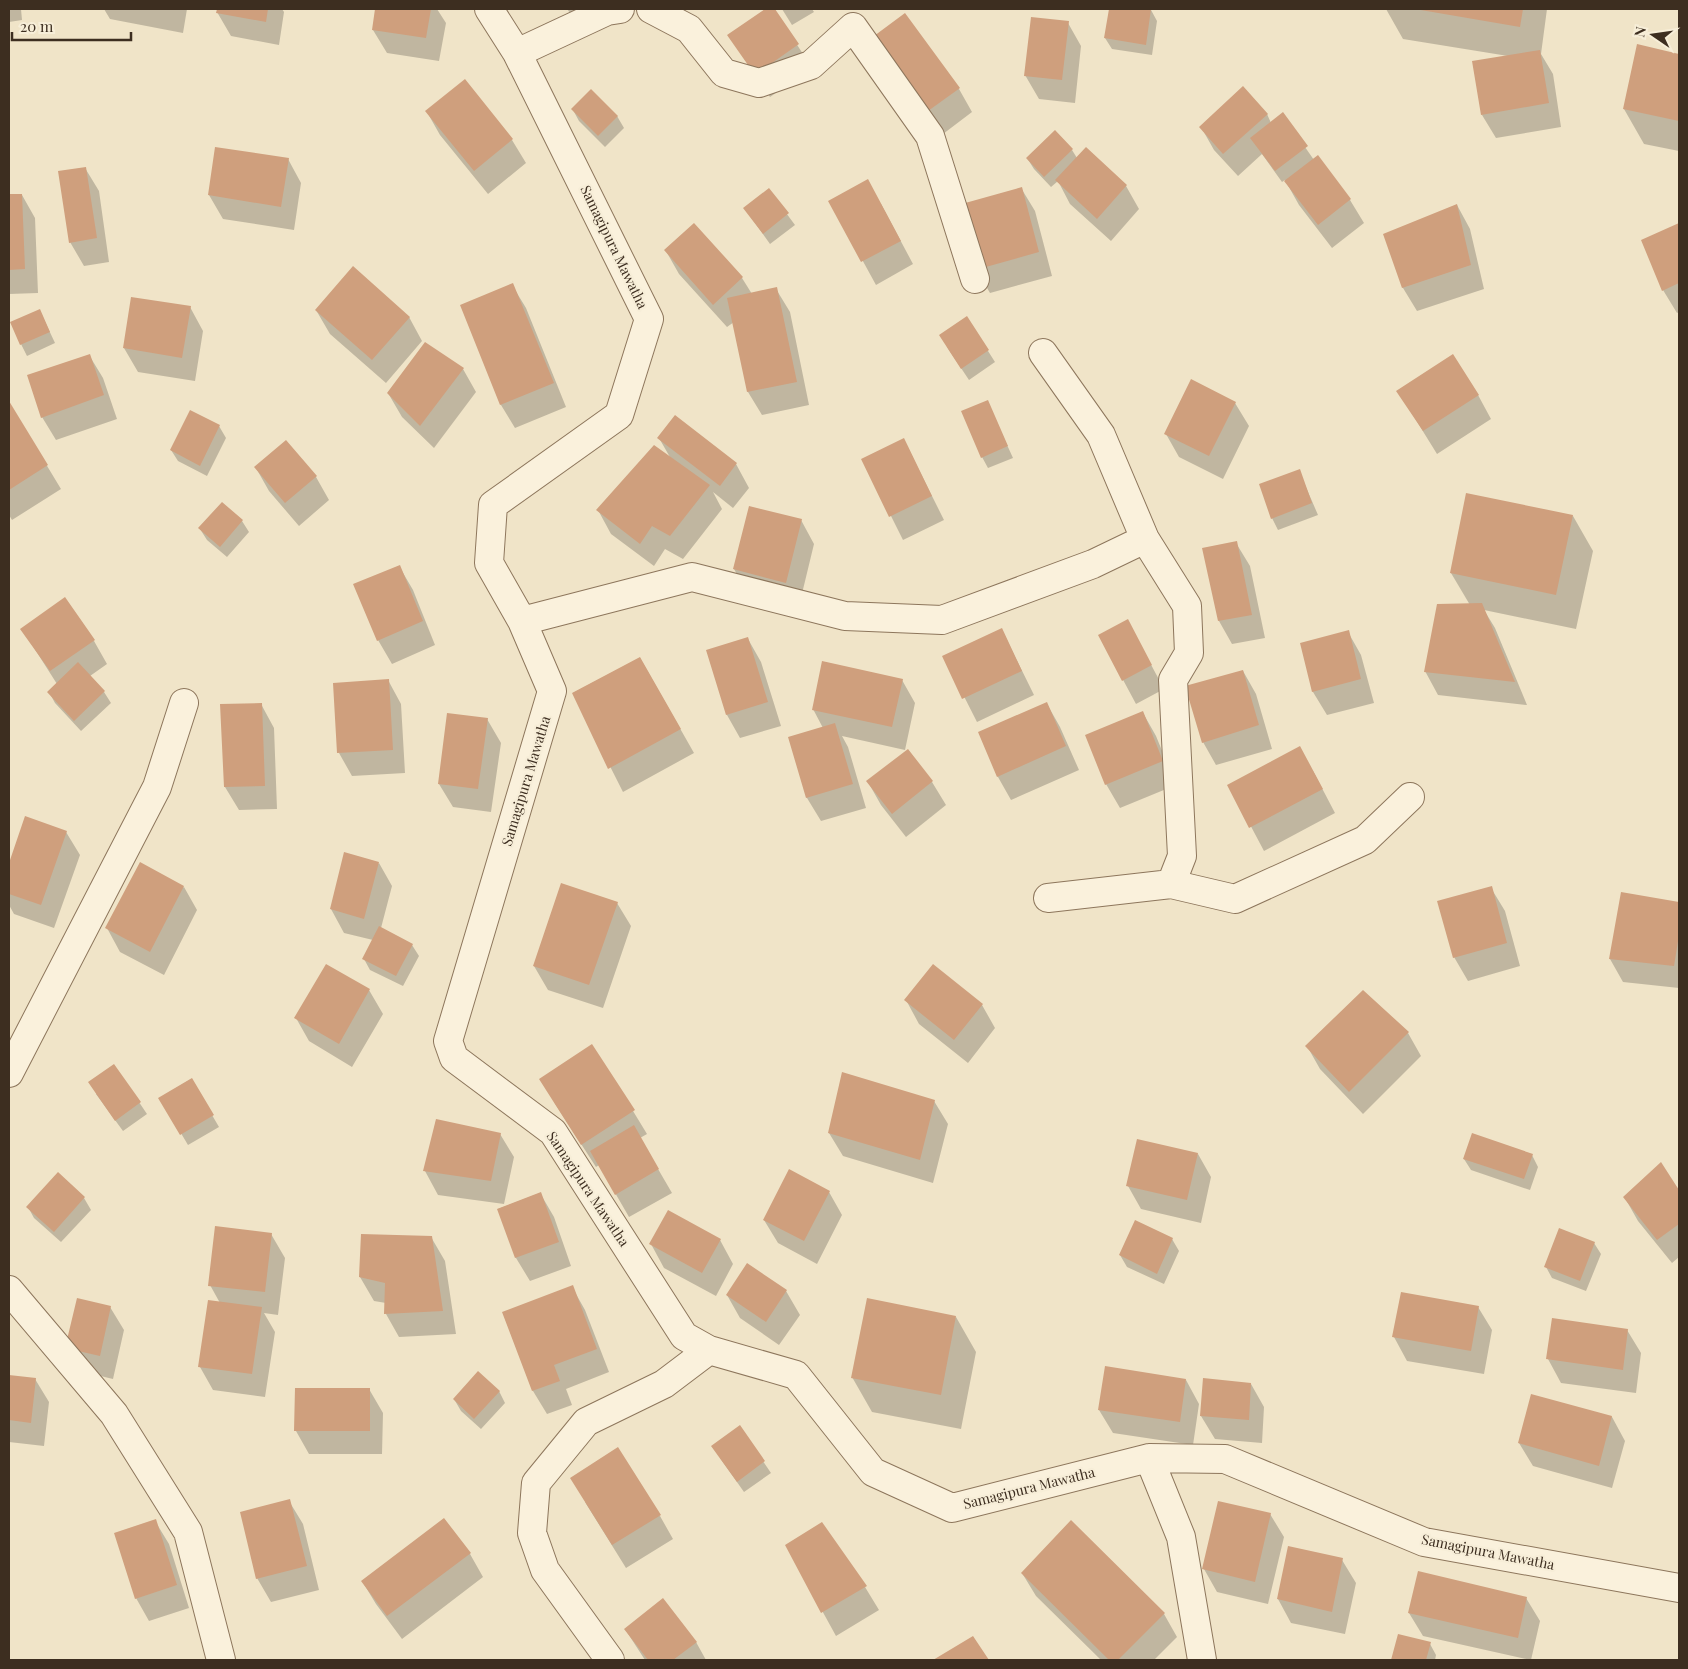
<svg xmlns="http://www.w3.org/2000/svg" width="1688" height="1669" font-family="'Playfair Display',serif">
  <rect width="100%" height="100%" fill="#f0e4c8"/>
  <path fill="#0003" d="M 9,9 L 21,9 L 22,20 L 9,22 Z
    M 104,9 L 187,9 L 183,33 L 110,19 Z
    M 218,9 L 282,9 L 284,12 L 279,45 L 231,36 L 217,12 Z
    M 377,9 L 437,9 L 446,23 L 439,61 L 387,53 L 373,30 Z
    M 567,9 L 588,9 L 575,19 Z
    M 767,9 L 774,9 L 812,68 L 770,97 L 729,36 Z
    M 782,9 L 812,9 L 814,12 L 792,25 Z
    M 1110,9 L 1151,10 L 1157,21 L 1152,55 L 1112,49 L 1105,38 Z
    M 1386,9 L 1547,9 L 1541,54 L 1553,74 L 1561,127 L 1496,138 L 1482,115 L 1508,56 L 1403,39 Z
    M 905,15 L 959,89 L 972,112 L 943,134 L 889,60 Z
    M 1068,23 L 1081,46 L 1075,103 L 1039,99 L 1025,75 Z
    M 1638,46 L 1679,55 L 1679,151 L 1644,144 L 1624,109 Z
    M 465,81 L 512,140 L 526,163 L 488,194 L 440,135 L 427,112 Z
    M 573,110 L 617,116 L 624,128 L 605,147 L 579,121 Z
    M 1267,114 L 1271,123 L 1282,114 L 1314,160 L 1318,157 L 1350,200 L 1364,223 L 1332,248 L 1299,205 L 1285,180 L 1282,182 L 1262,154 L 1238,176 L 1214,150 L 1201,127 Z
    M 216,148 L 288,159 L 301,183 L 294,230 L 223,219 L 209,195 Z
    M 1072,150 L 1077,158 L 1126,186 L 1139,209 L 1111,241 L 1070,204 L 1058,181 L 1051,187 L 1034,169 L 1027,158 Z
    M 85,168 L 99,191 L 109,262 L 84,266 L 70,242 Z
    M 1021,188 L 1035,211 L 1052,276 L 990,293 L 976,269 Z
    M 769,190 L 795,225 L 770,244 L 745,209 Z
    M 22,195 L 35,218 L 38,293 L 9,294 L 9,196 Z
    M 830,201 L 881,204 L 913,264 L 876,285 Z
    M 1457,205 L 1470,229 L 1484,289 L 1417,311 L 1403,288 L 1385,234 Z
    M 694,225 L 742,278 L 752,294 L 776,289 L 790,312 L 809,405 L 762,415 L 748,392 L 734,322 L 727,327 L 679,274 L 666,251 Z
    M 1679,225 L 1679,312 L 1677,313 L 1663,290 L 1642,241 Z
    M 512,285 L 526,308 L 566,407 L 515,428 L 501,405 L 462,305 Z
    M 132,298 L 190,307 L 203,331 L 195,381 L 138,372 L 124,348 Z
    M 316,310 L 409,317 L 422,341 L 386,383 L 330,334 Z
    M 40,311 L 55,343 L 27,356 L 21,344 Z
    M 967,318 L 995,362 L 969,380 L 947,347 Z
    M 89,355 L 103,378 L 117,419 L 56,440 L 42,417 Z
    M 463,369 L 476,392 L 434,448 L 402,417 L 388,393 Z
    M 1398,391 L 1478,395 L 1491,419 L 1437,454 Z
    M 987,401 L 1013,458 L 988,468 L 982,457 Z
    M 9,403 L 61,489 L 12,520 L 9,515 Z
    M 1235,403 L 1249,426 L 1223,479 L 1179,457 L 1166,434 Z
    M 219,426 L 226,438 L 207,476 L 178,461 L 171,450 Z
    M 659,438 L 736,464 L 749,488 L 733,508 L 713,492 L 722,509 L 683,559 L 665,549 L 654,566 L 611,534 L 598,510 L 671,459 Z
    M 904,440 L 944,520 L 903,540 L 863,460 Z
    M 256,468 L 316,477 L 329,500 L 299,526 L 269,491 Z
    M 1299,471 L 1318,515 L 1278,530 L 1272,518 Z
    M 222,503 L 242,521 L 249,532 L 227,557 L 207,540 L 200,529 Z
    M 1573,516 L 1593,551 L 1576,629 L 1484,610 L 1495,628 L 1527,705 L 1438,695 L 1425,671 L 1470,605 L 1451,573 Z
    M 801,520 L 814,544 L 799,606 L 747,592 L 734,569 Z
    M 1236,543 L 1250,566 L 1265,638 L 1232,644 L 1219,621 L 1204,549 Z
    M 399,566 L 413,590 L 435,645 L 392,664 L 378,640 L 355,585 Z
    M 22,629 L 94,641 L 107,664 L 90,676 L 104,692 L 111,703 L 81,731 L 55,703 L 49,692 L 57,684 Z
    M 1002,630 L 1034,695 L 977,722 L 944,657 Z
    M 1348,632 L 1361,655 L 1374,703 L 1327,715 L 1313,692 L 1301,644 Z
    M 1099,635 L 1140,644 L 1164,689 L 1136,704 Z
    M 748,639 L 761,662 L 781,726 L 740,738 L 727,715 L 707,651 Z
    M 640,658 L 694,753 L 623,792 L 573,693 Z
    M 1243,671 L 1256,694 L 1272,749 L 1216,765 L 1203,742 Z
    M 388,680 L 401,704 L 405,773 L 352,776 L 339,753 Z
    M 902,680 L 915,703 L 905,750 L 842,736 L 848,747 L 866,808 L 821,821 L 807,798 L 789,738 L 823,728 L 813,709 Z
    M 261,704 L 274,728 L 277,809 L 239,810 L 225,787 Z
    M 1047,704 L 1060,727 L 1079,770 L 1011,800 L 998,777 L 979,733 Z
    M 1143,713 L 1156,736 L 1176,785 L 1120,808 L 1106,784 Z
    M 487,719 L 501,743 L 491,812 L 453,807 L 439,784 Z
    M 908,750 L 932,782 L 946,805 L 906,837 L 881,805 L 868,782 Z
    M 1313,771 L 1335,813 L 1264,851 L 1229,785 Z
    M 26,817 L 66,832 L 80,855 L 54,928 L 14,914 L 9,905 L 9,867 Z
    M 379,863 L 392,886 L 381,928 L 412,945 L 419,956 L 403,986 L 370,970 L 364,959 L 373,940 L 344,933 L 331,909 Z
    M 184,887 L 197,910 L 164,975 L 120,952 L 107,928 Z
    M 1491,888 L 1505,911 L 1520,966 L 1468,981 L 1454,957 Z
    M 1622,894 L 1679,903 L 1679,988 L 1623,982 L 1610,959 Z
    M 617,903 L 631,926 L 603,1008 L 548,990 L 534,966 Z
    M 369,990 L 383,1014 L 352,1067 L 309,1041 L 296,1018 Z
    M 906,1000 L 982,1005 L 995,1028 L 968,1063 L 919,1024 Z
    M 1408,1033 L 1421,1056 L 1363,1114 L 1320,1069 L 1307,1046 Z
    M 114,1065 L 147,1114 L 123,1131 L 96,1094 Z
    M 191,1079 L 219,1127 L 188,1145 L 160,1098 Z
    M 934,1101 L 948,1124 L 933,1183 L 843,1156 L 829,1133 Z
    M 554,1102 L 633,1111 L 647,1134 L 640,1138 L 672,1193 L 629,1217 L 599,1165 L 596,1167 Z
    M 436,1121 L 500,1134 L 514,1157 L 504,1204 L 438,1195 L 425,1171 Z
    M 1198,1154 L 1211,1177 L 1201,1223 L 1141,1209 L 1128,1186 Z
    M 1532,1155 L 1538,1167 L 1530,1190 L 1471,1170 L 1464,1159 Z
    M 1661,1164 L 1679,1193 L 1679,1257 L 1672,1263 L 1638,1221 L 1625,1198 Z
    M 59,1174 L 84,1198 L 91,1210 L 61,1242 L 34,1218 L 28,1207 Z
    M 829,1192 L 842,1215 L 817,1264 L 778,1243 L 764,1220 Z
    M 540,1193 L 554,1217 L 571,1266 L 530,1281 L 516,1258 L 498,1209 Z
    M 271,1234 L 285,1258 L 278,1315 L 264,1313 L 275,1332 L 265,1397 L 213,1390 L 200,1367 L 220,1303 L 210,1285 Z
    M 431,1237 L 445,1261 L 456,1334 L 399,1337 L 386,1314 L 386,1303 L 374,1301 L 360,1277 Z
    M 1172,1239 L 1179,1251 L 1164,1284 L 1127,1267 L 1120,1255 Z
    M 720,1240 L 733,1264 L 716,1296 L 664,1268 L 651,1244 Z
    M 1594,1243 L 1601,1254 L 1586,1291 L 1552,1278 L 1546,1267 Z
    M 572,1287 L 585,1310 L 609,1372 L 566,1389 L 572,1405 L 547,1414 L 533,1391 L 503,1313 Z
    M 786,1291 L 800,1315 L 779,1345 L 740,1318 L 727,1295 Z
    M 110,1307 L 124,1330 L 113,1379 L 80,1371 L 66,1348 Z
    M 1478,1307 L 1492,1330 L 1484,1374 L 1407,1361 L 1394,1337 Z
    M 956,1317 L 976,1352 L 961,1429 L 872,1412 L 852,1377 Z
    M 1553,1320 L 1627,1330 L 1641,1353 L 1636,1393 L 1561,1383 L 1548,1359 Z
    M 9,1376 L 35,1379 L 49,1402 L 44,1446 L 9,1442 Z
    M 1186,1380 L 1199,1404 L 1193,1445 L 1113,1433 L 1099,1410 Z
    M 1251,1384 L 1264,1407 L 1262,1443 L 1215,1439 L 1201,1416 Z
    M 369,1389 L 383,1413 L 382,1454 L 309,1454 L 296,1431 Z
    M 499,1391 L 505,1403 L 481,1429 L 461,1411 L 454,1399 Z
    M 1532,1395 L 1612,1417 L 1625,1441 L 1612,1488 L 1533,1466 L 1519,1443 Z
    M 740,1427 L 771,1473 L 744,1492 L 720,1458 Z
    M 289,1501 L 303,1524 L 319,1590 L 271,1602 L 257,1578 Z
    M 585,1502 L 660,1516 L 673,1539 L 626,1568 Z
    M 1270,1514 L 1284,1537 L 1268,1604 L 1217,1592 L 1204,1569 Z
    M 444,1519 L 470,1554 L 483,1577 L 402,1639 L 376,1604 L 362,1581 Z
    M 155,1521 L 169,1544 L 189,1608 L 149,1621 L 136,1598 Z
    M 786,1545 L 865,1587 L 879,1610 L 836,1636 Z
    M 1289,1548 L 1342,1560 L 1356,1583 L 1345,1634 L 1291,1623 L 1278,1599 Z
    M 1022,1573 L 1164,1614 L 1177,1637 L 1154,1660 L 1101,1660 L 1036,1596 Z
    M 1526,1598 L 1540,1621 L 1531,1660 L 1423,1636 L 1409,1613 Z
    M 625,1629 L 696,1642 L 706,1660 L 645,1660 Z
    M 1399,1636 L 1430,1644 L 1436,1655 L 1435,1660 L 1393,1660 Z
    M 973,1637 L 987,1660 L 936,1660 Z"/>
  <path fill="#cf9f7d" d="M 217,9 L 268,9 L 266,22 L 216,13 Z
    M 375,9 L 431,9 L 426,38 L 372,30 Z
    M 765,9 L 775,9 L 799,44 L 755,75 L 727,35 Z
    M 1109,9 L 1151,9 L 1146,45 L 1104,38 Z
    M 1415,9 L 1523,9 L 1520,27 Z
    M 905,13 L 960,88 L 928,111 L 874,36 Z
    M 1031,17 L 1069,21 L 1062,80 L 1024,76 Z
    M 1637,44 L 1679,54 L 1679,121 L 1623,109 Z
    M 1540,50 L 1549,103 L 1481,115 L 1472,61 Z
    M 465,79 L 513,139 L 474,171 L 425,111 Z
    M 1243,86 L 1268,114 L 1223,154 L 1199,127 Z
    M 591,89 L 618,116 L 598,136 L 571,109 Z
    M 1283,112 L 1308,146 L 1275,171 L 1250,138 Z
    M 1055,130 L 1073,149 L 1044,177 L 1026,158 Z
    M 215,147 L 289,158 L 281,207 L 208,195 Z
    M 1086,147 L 1127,185 L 1097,219 L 1055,180 Z
    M 1318,155 L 1351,199 L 1318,225 L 1284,181 Z
    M 86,167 L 97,238 L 69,243 L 58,171 Z
    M 868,179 L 901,241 L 861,262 L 828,201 Z
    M 1022,187 L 1039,252 L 975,270 L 958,205 Z
    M 769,188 L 789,213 L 763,234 L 743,208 Z
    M 9,194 L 22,194 L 25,269 L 9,270 Z
    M 1457,204 L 1471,265 L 1402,288 L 1383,234 Z
    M 694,223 L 743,277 L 713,305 L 664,250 Z
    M 1679,223 L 1679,283 L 1662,291 L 1641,240 Z
    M 353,266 L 410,317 L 372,360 L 315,310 Z
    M 513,283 L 554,383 L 500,405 L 460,305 Z
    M 777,287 L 797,382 L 747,392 L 727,298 Z
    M 131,297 L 191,306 L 182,358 L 123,348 Z
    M 40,309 L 50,332 L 20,345 L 10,322 Z
    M 967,316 L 989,350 L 961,369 L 939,335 Z
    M 425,342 L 464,368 L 420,426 L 387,393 Z
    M 90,354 L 104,395 L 41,418 L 27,375 Z
    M 1453,354 L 1479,395 L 1423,431 L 1396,391 Z
    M 1191,379 L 1236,402 L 1209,456 L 1164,434 Z
    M 988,400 L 1008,446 L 981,458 L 961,411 Z
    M 9,401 L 48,465 L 9,490 Z
    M 190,410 L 220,425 L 200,466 L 170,450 Z
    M 675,415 L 737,463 L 720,486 L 657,438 Z
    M 904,438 L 932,496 L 889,517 L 861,459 Z
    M 286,440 L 317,476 L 285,503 L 254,467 Z
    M 654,445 L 710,485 L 670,536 L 652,526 L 640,544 L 596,510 Z
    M 1300,469 L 1312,503 L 1271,519 L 1259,484 Z
    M 1466,493 L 1573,515 L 1556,595 L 1450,573 Z
    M 222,502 L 243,520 L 220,547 L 198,528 Z
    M 749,506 L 802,519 L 786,583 L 733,569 Z
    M 1237,541 L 1252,615 L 1218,621 L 1202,548 Z
    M 400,565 L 423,621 L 377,641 L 353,584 Z
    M 65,597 L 95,640 L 50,671 L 20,629 Z
    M 1482,603 L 1515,682 L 1424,672 L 1437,604 Z
    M 1128,619 L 1152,665 L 1122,681 L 1098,635 Z
    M 1002,628 L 1022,671 L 962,699 L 942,656 Z
    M 1349,630 L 1361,679 L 1312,692 L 1300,643 Z
    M 748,637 L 768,702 L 726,715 L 706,650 Z
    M 640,657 L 681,729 L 608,769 L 572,693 Z
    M 822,661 L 903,679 L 892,727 L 812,710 Z
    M 78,662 L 105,691 L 74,721 L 47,692 Z
    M 1243,670 L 1259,725 L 1202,743 L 1185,686 Z
    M 389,679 L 393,750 L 337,753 L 333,683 Z
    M 1047,702 L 1066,746 L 997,777 L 978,732 Z
    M 262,703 L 265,786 L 224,787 L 220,704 Z
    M 1143,711 L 1163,761 L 1105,785 L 1085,735 Z
    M 447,713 L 488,718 L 478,789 L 438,784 Z
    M 835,723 L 853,784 L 806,798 L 788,737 Z
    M 1300,746 L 1323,789 L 1249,828 L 1227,785 Z
    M 908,749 L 933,781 L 892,814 L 866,781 Z
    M 25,816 L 67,831 L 41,905 L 9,894 L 9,863 Z
    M 344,852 L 379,862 L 364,919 L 330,909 Z
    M 140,862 L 184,886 L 150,952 L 105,928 Z
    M 561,883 L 618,902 L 589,985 L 533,966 Z
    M 1492,886 L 1507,943 L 1453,958 L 1437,901 Z
    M 1621,892 L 1679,902 L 1679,935 L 1674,966 L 1609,959 Z
    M 379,926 L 413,944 L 396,976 L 362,959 Z
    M 326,964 L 370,989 L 339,1044 L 294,1018 Z
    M 933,964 L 983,1004 L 954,1040 L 904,1000 Z
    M 1363,990 L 1409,1032 L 1349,1092 L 1305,1046 Z
    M 592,1044 L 635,1110 L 581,1145 L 539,1079 Z
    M 114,1064 L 141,1102 L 115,1121 L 88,1082 Z
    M 842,1072 L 935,1100 L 920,1160 L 828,1133 Z
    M 192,1078 L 214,1115 L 180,1135 L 158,1098 Z
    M 436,1119 L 501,1133 L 491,1181 L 423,1171 Z
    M 634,1125 L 659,1169 L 615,1195 L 590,1151 Z
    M 1472,1133 L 1533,1154 L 1524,1179 L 1463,1159 Z
    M 1137,1139 L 1198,1153 L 1187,1200 L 1126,1186 Z
    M 1661,1162 L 1679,1190 L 1679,1224 L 1657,1240 L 1623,1197 Z
    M 789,1169 L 830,1191 L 804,1241 L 763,1220 Z
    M 58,1172 L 85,1197 L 54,1232 L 26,1207 Z
    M 541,1192 L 559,1242 L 515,1258 L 497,1209 Z
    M 668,1210 L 721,1239 L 702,1273 L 649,1244 Z
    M 1135,1220 L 1173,1238 L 1157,1274 L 1119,1255 Z
    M 215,1226 L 272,1233 L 265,1292 L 208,1286 Z
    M 1559,1228 L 1595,1242 L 1580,1281 L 1544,1267 Z
    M 361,1234 L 432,1236 L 443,1311 L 384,1314 L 385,1283 L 359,1277 Z
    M 747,1263 L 787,1290 L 766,1322 L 726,1295 Z
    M 573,1285 L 597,1349 L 554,1365 L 560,1381 L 532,1391 L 502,1312 Z
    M 1401,1292 L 1479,1306 L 1471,1351 L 1392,1337 Z
    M 77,1298 L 111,1306 L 100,1356 L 65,1348 Z
    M 867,1298 L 956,1316 L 941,1395 L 851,1378 Z
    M 208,1300 L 262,1307 L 252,1374 L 198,1367 Z
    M 1552,1318 L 1628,1329 L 1623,1370 L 1546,1359 Z
    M 1105,1366 L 1186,1379 L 1180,1422 L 1098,1410 Z
    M 478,1371 L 500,1391 L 474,1419 L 453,1399 Z
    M 9,1375 L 36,1378 L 31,1423 L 9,1420 Z
    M 1203,1378 L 1251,1383 L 1249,1420 L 1200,1416 Z
    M 295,1388 L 370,1388 L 370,1431 L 294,1431 Z
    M 1531,1394 L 1612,1416 L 1599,1466 L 1518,1443 Z
    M 740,1425 L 765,1461 L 737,1482 L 711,1446 Z
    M 618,1447 L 661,1515 L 612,1545 L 570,1478 Z
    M 290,1499 L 307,1566 L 256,1579 L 240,1512 Z
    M 1218,1501 L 1271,1513 L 1255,1582 L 1202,1569 Z
    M 444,1518 L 471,1553 L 387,1616 L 361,1581 Z
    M 156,1519 L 177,1585 L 135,1599 L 114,1533 Z
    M 1071,1520 L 1165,1613 L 1118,1660 L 1109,1660 L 1021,1573 Z
    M 822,1522 L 867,1586 L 821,1613 L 785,1545 Z
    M 1288,1546 L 1343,1558 L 1332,1612 L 1277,1599 Z
    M 1418,1571 L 1527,1597 L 1518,1638 L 1408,1613 Z
    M 663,1598 L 697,1642 L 673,1660 L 648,1660 L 624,1629 Z
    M 1398,1634 L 1431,1642 L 1426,1660 L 1391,1660 Z
    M 973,1636 L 989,1660 L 933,1660 Z"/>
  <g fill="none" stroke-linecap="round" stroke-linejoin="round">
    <defs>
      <path id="minor" d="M 489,9 L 517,53 L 649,319 L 619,415 L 493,505 L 489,563 L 522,621 L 552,691 L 448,1041 L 454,1058 L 553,1132 L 684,1336 L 709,1350 L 796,1375 L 873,1472 L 952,1508 L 1149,1458 L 1225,1459 L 1424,1542 L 1679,1588
        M 651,9 L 689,29 L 724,73 L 759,83 L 811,65 L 853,27 L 930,136 L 975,279
        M 517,53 L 607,11 L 620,9
        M 1043,353 L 1101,435 L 1145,539 L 1187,606 L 1189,653 L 1173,680 L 1182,856 L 1171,884
        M 522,621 L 692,577 L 845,616 L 942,620 L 1093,564 L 1145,539
        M 1048,898 L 1171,884 L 1235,899 L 1365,840 L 1410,797
        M 9,1073 L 157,787 L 184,703
        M 9,1290 L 114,1414 L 188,1532 L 221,1660
        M 1149,1458 L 1181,1537 L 1202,1660
        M 610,1660 L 545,1570 L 532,1533 L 536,1483 L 586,1422 L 664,1384 L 709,1350"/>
    </defs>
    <use href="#minor" stroke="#8d765c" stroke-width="30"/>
    <use href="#minor" stroke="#faf1dc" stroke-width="28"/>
  </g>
  <g text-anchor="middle" stroke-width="4.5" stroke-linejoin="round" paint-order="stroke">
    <g font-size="14" fill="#3d2e20" stroke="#f7eed8">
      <text transform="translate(614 247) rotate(64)" y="5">Samagipura Mawatha</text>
      <text transform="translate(526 781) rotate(-73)" y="5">Samagipura Mawatha</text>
      <text transform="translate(588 1189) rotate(56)" y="5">Samagipura Mawatha</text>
      <text transform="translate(1029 1488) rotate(-14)" y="5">Samagipura Mawatha</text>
      <text transform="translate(1488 1552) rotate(11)" y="5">Samagipura Mawatha</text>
    </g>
  </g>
  <rect width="1688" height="1669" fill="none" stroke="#3d2e20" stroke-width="20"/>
  <g transform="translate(1653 35) rotate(283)" stroke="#f7eed8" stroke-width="4" paint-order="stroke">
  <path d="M0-4L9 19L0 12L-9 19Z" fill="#3d2e20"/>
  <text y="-8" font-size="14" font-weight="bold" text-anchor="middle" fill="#3d2e20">N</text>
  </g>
  <path d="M12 32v8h119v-8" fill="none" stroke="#3d2e20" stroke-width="2.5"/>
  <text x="20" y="32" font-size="15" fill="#3d2e20" stroke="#f7eed8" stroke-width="4" paint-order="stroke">20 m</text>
</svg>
